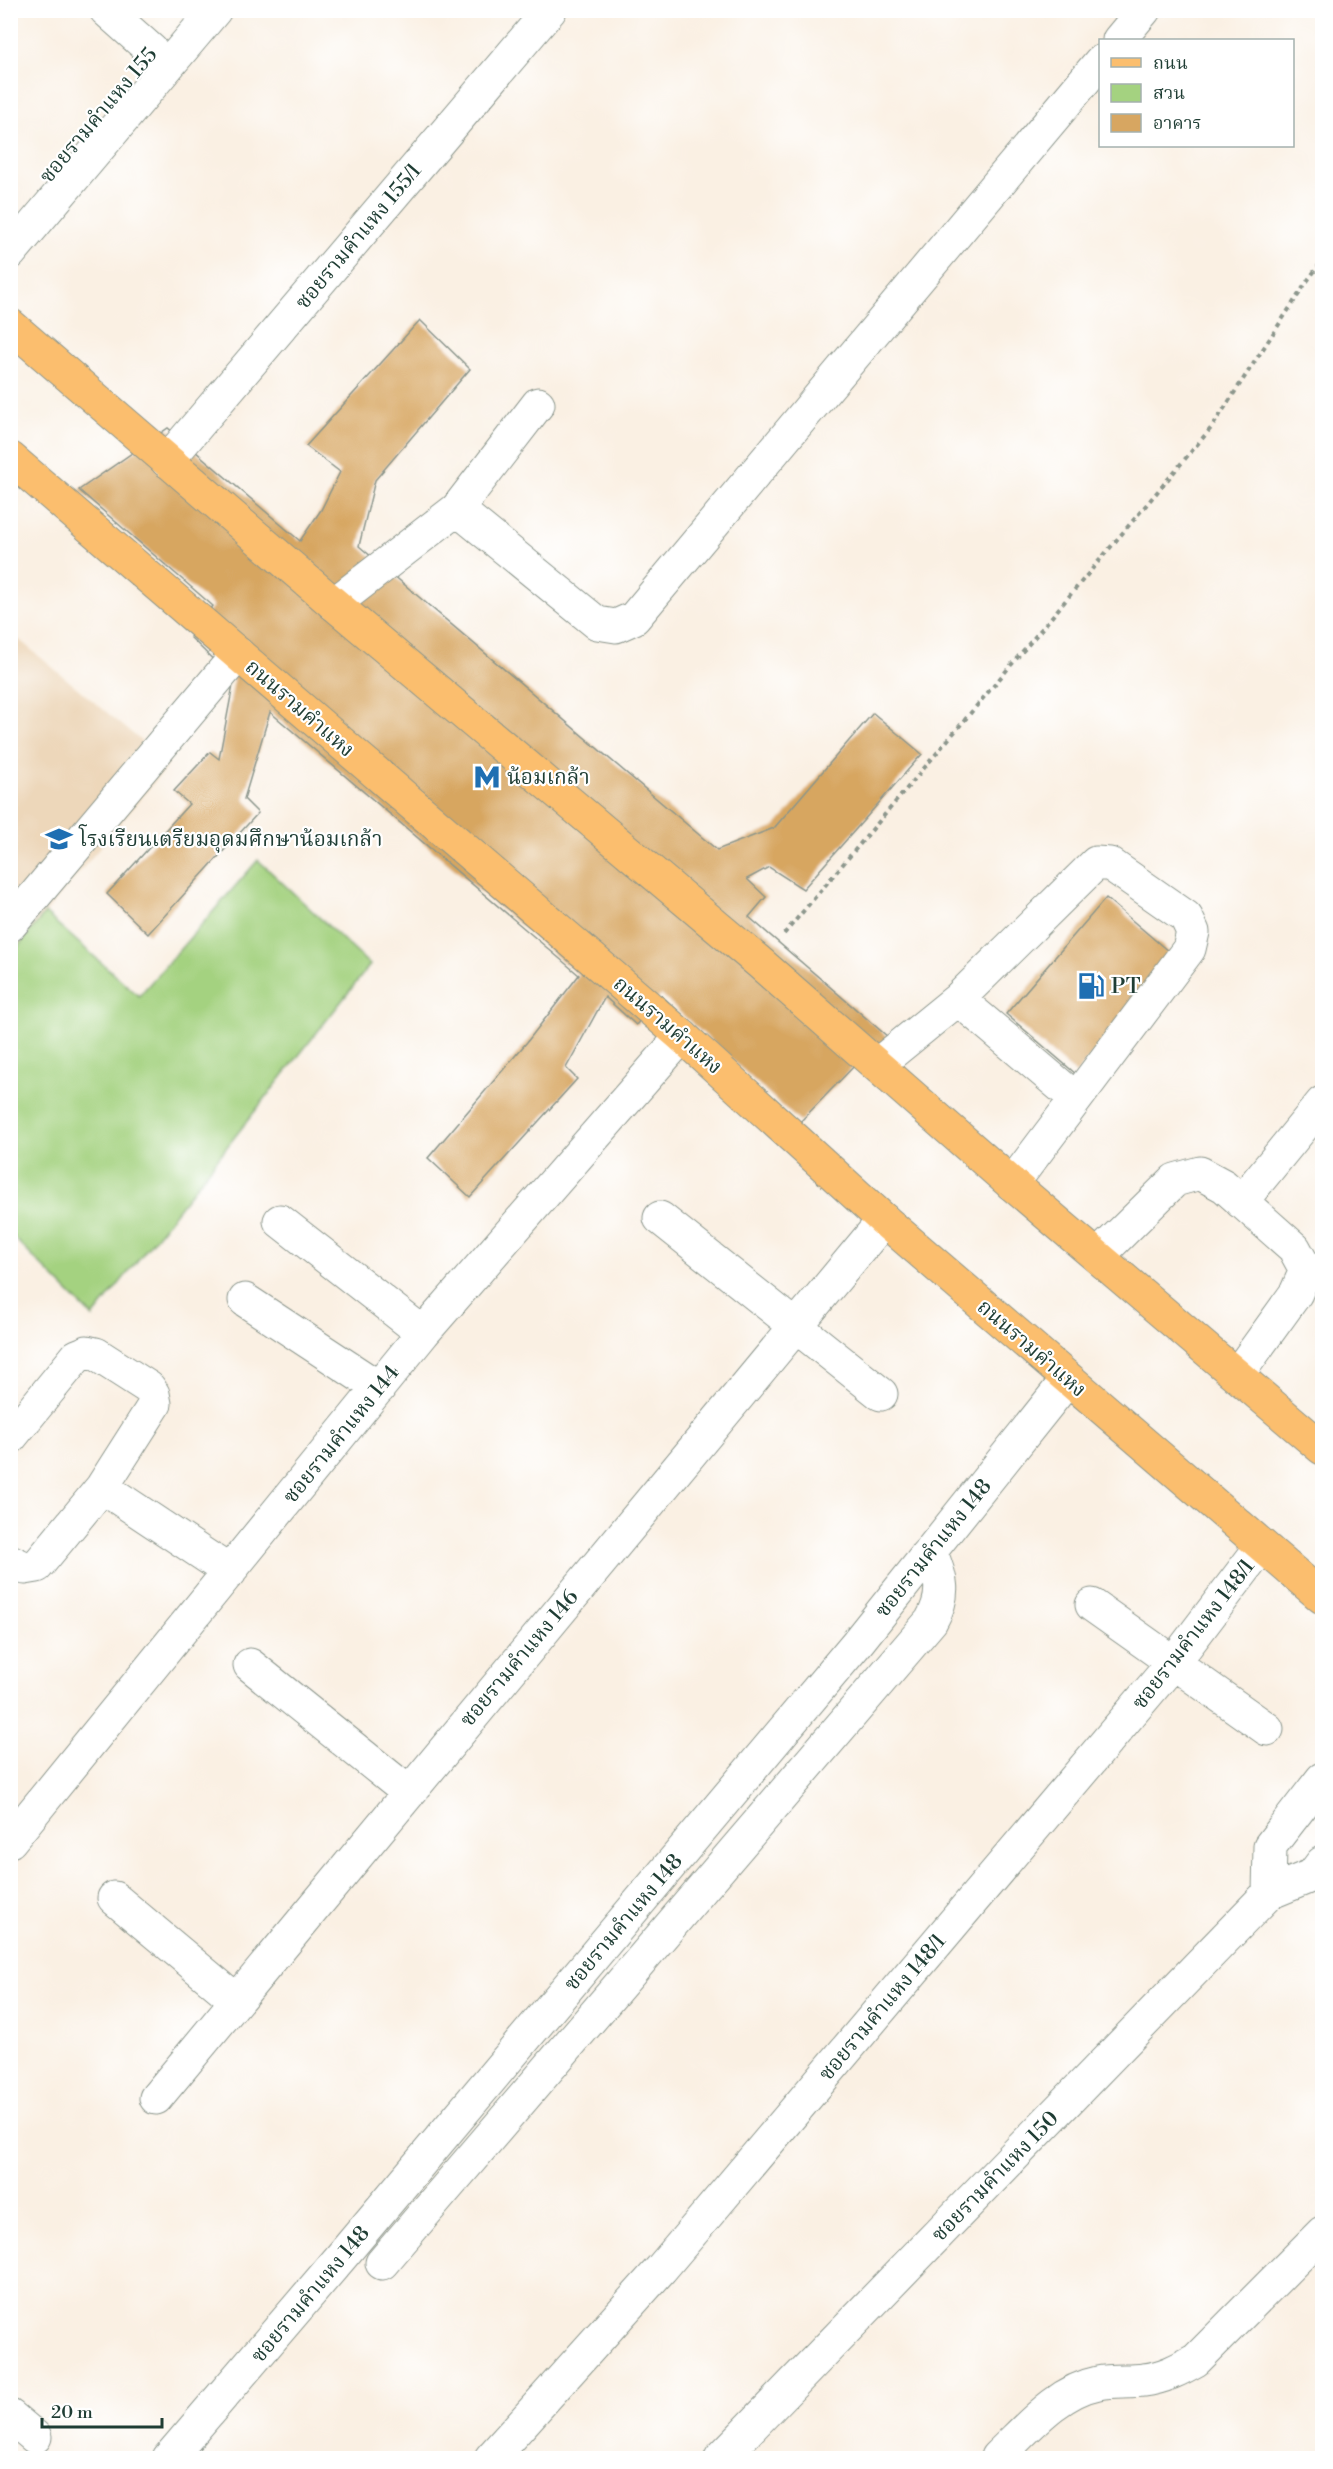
<svg xmlns="http://www.w3.org/2000/svg" width="1333" height="2469" font-family="'Libre Bodoni','Noto Serif Thai',serif">
  <rect width="100%" height="100%" fill="#fff"/>
  <filter id="ink" filterUnits="userSpaceOnUse"><feTurbulence type="fractalNoise" baseFrequency=".0167" numOctaves="2"/><feDisplacementMap in="SourceGraphic" scale="12" xChannelSelector="R" yChannelSelector="G"/><feConvolveMatrix kernelMatrix="1 2 1 2 8 2 1 2 1" color-interpolation-filters="sRGB"/></filter>
  <filter id="wash" filterUnits="userSpaceOnUse"><feTurbulence type="fractalNoise" baseFrequency=".008" numOctaves="4" result="noise"/><feDisplacementMap in="SourceGraphic" scale="24" xChannelSelector="R" yChannelSelector="G"/><feGaussianBlur stdDeviation="1.35" result="paint"/><feColorMatrix in="noise" values="0 0 0 0 0 0 0 0 0 0 0 0 0 0 0 0 0 1.4 0 .05"/><feComposite in="paint" operator="in"/></filter>
  <g filter="url(#wash)">
    <rect width="100%" height="100%" fill="#faf0e3"/>
    <path fill="#edd7ba" d="M 11,633 L 169,764 L 11,955 Z"/>
    <path fill="#a4d280" stroke="#62885a" stroke-width="1.5" d="M 258,860 L 370,965 L 93,1317 L 11,1235 L 11,955 L 45,913 L 139,996 Z"/>
    <g id="blocks">
      <path fill="#d7a661" d="M 420,320 L 470,369 L 375,480 L 359,546 L 717,850 L 774,828 L 873,713 L 922,754 L 803,889 L 769,867 L 747,879 L 766,897 L 749,917 L 895,1043 L 857,1063 L 800,1122 L 661,995 L 636,1025 L 605,997 L 566,1068 L 577,1079 L 470,1197 L 428,1158 L 527,1042 L 579,975 L 270,712 L 244,799 L 258,813 L 148,934 L 107,894 L 189,804 L 174,791 L 210,752 L 219,759 L 234,680 L 190,637 L 213,606 L 79,490 L 168,428 L 300,541 L 321,510 L 340,472 L 306,446 Z
        M 1106,898 L 1176,958 L 1076,1074 L 1006,1014 Z"/>
    </g>
  </g>
  <g filter="url(#ink)">
    <use href="#blocks" fill-opacity="0" stroke="#8c968c" stroke-width="1.5"/>
    <g fill="none" stroke-linecap="round" stroke-linejoin="round">
      <defs>
        <path id="minor" d="M 106,10 L 152,51
          M 1119,40 L 1144,10
          M 10,253 L 215,10
          M 167,461 L 550,10
          M 457,509 L 538,404
          M 334,604 L 457,509 L 597,623 L 616,626 L 634,618 L 1100,62
          M 10,925 L 238,654
          M 958,999 L 1075,1098
          M 877,1065 L 958,999 L 1096,863 L 1110,864 L 1186,917 L 1193,932 L 1189,949 L 1012,1184
          M 1241,1202 L 1322,1103
          M 660,1218 L 881,1394
          M 280,1221 L 423,1333
          M 1098,1256 L 1175,1180 L 1200,1173 L 1224,1186 L 1294,1248 L 1306,1270 L 1296,1293 L 1237,1375
          M 245,1300 L 379,1388
          M 10,1438 L 77,1356 L 87,1352 L 96,1354 L 149,1388 L 153,1394 L 155,1404 L 102,1487 L 37,1566 L 25,1568 L 10,1561
          M 102,1487 L 230,1572
          M 1092,1605 L 1267,1729
          M 250,1665 L 408,1792
          M 1322,1779 L 1270,1846 L 1269,1893 L 1313,1875 L 1322,1863
          M 10,1841 L 423,1333 L 682,1036
          M 114,1898 L 236,2000
          M 156,2098 L 884,1220
          M 382,2263 L 931,1621 C 946,1595 942,1578 930,1551
          M 10,2416 L 35,2437
          M 997,2457 C 1026,2430 1057,2391 1098,2383 C 1113,2380 1129,2382 1144,2380 C 1163,2378 1180,2369 1196,2360 L 1322,2233
          M 169,2458 L 341,2257 L 857,1643 L 1068,1379
          M 491,2458 L 661,2269 L 1174,1662 L 1262,1546
          M 721,2458 L 1269,1893"/>
        <path id="major" d="M 10,325 L 334,604 L 760,963 L 1012,1184 L 1322,1448
          M 10,458 L 682,1036 L 884,1220 L 1322,1597"/>
      </defs>
      <use href="#minor" stroke="#8c968c" stroke-width="35"/>
      <use href="#major" stroke="#8c968c" stroke-width="35"/>
      <path stroke="#8c968c" stroke-width="4" stroke-dasharray="4.5 4.5" stroke-linecap="butt" d="M 784,934 L 1212,427 L 1308,280 L 1322,261"/>
      <use href="#minor" stroke="#fff" stroke-width="33"/>
      <use href="#major" stroke="#fbbe6e" stroke-width="33"/>
    </g>
  </g>
  <defs>
    <symbol id="metro-bare" viewBox="-9 -9 18 18"><path d="M-5.5 5V-5H-3L0 0L3-5H5.5V5H3V-.5L0 4L-3-.5V5Z" fill="#1f6fb2" stroke="#fff" stroke-width="2.5" paint-order="stroke"/></symbol>
    <symbol id="school-bare" viewBox="-9 -9 18 18"><path d="M0-5L7-2L0 1L-7-2ZM-4 1L0 2.5L4 1V4Q0 6-4 4Z" fill="#1f6fb2" stroke="#fff" stroke-width="2.5" paint-order="stroke"/></symbol>
    <symbol id="fuel-bare" viewBox="-9 -9 18 18"><path d="M-5.5-6h7V0h2V4h1.3V-2.5L3-4.5l.8-.8L6-3V5H2.5V1h-1V6h-7ZM-4.2-4.7v3.2H.2V-4.7Z" fill="#1f6fb2" stroke="#fff" stroke-width="2.5" paint-order="stroke"/></symbol>
  </defs>
  <g fill-rule="evenodd">
    <use href="#metro-bare" x="468" y="758" width="38" height="38"/>
    <use href="#school-bare" x="40" y="820" width="38" height="38"/>
    <use href="#fuel-bare" x="1072" y="967" width="38" height="38"/>
  </g>
  <g text-anchor="middle" stroke-width="4.5" stroke-linejoin="round" paint-order="stroke">
    <g font-size="21" fill="#1f3d34" stroke="#fff">
      <text transform="translate(98 115) rotate(-50)" y="7">ซอยรามคำแหง 155</text>
      <text transform="translate(358 236) rotate(-50)" y="7">ซอยรามคำแหง 155/1</text>
      <text transform="translate(300 708) rotate(41)" y="7">ถนนรามคำแหง</text>
      <text transform="translate(668 1025) rotate(41)" y="7">ถนนรามคำแหง</text>
      <text transform="translate(1032 1348) rotate(41)" y="7">ถนนรามคำแหง</text>
      <text transform="translate(341 1434) rotate(-51)" y="7">ซอยรามคำแหง 144</text>
      <text transform="translate(933 1548) rotate(-51)" y="7">ซอยรามคำแหง 148</text>
      <text transform="translate(1193 1634) rotate(-52)" y="7">ซอยรามคำแหง 148/1</text>
      <text transform="translate(519 1658) rotate(-50)" y="7">ซอยรามคำแหง 146</text>
      <text transform="translate(623 1922) rotate(-50)" y="7">ซอยรามคำแหง 148</text>
      <text transform="translate(882 2007) rotate(-50)" y="7">ซอยรามคำแหง 148/1</text>
      <text transform="translate(995 2176) rotate(-46)" y="7">ซอยรามคำแหง 150</text>
      <text transform="translate(310 2294) rotate(-50)" y="7">ซอยรามคำแหง 148</text>
    </g>
    <g font-size="21" fill="#1f3d34" stroke="#fff" text-anchor="start">
      <text x="507" y="784">น้อมเกล้า</text>
      <text x="79" y="846">โรงเรียนเตรียมอุดมศึกษาน้อมเกล้า</text>
      <text x="1111" y="993">PT</text>
    </g>
  </g>
  <rect width="1333" height="2469" fill="none" stroke="#fff" stroke-width="36"/>
  <rect x="1099" y="39" width="195" height="108" fill="#ffffff" stroke="#a5b1ae" stroke-width="1.5"/>
  <rect x="1111" y="58" width="30" height="9" fill="#fbbe6e" stroke="#a5b1ae" stroke-width="1.5"/>
  <text x="1153" y="69" font-size="18" fill="#1f3d34">ถนน</text>
  <rect x="1111" y="84" width="30" height="18" fill="#a4d280" stroke="#a5b1ae" stroke-width="1.5"/>
  <text x="1153" y="99" font-size="18" fill="#1f3d34">สวน</text>
  <rect x="1111" y="114" width="30" height="18" fill="#d7a661" stroke="#a5b1ae" stroke-width="1.5"/>
  <text x="1153" y="129" font-size="18" fill="#1f3d34">อาคาร</text>
  <path d="M42 2418v9h120v-9" fill="none" stroke="#1f3d34" stroke-width="3"/>
  <text x="51" y="2418" font-size="18" fill="#1f3d34" stroke="#ffffff" stroke-width="4.5" paint-order="stroke">20 m</text>
</svg>
